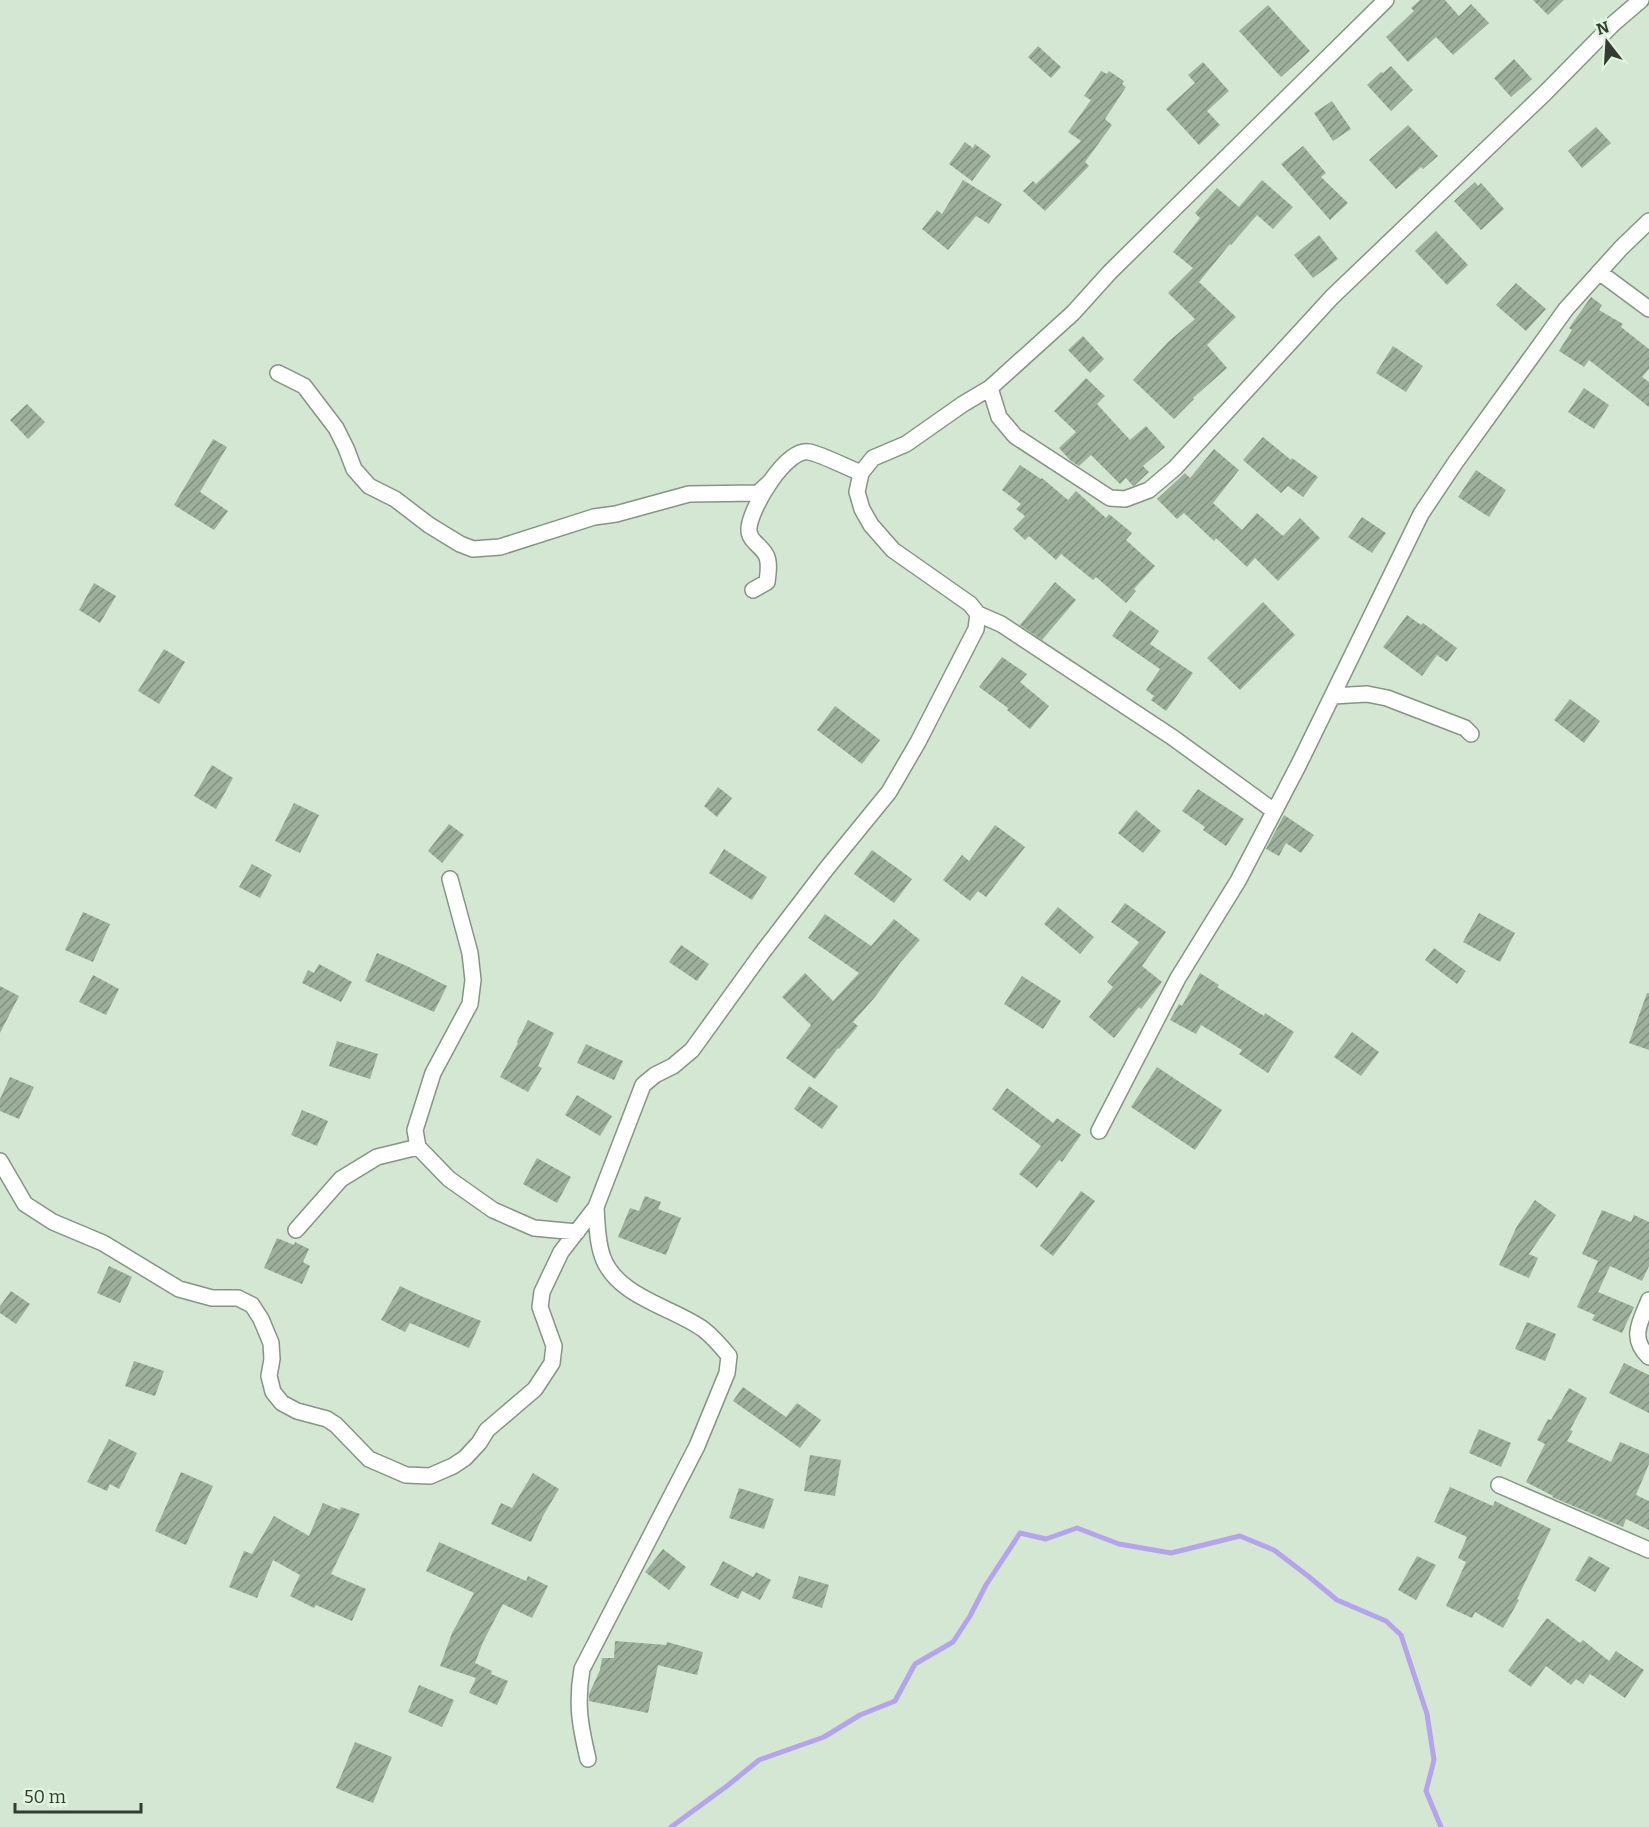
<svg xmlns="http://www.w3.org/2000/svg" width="1649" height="1827" font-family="Bitter,serif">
  <defs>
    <pattern id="building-hatch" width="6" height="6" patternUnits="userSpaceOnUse" patternTransform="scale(1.5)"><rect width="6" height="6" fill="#9db09c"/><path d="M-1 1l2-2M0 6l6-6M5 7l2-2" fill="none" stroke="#819080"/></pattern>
  </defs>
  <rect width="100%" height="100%" fill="#d3e7d2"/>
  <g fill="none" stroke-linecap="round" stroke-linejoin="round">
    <path stroke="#b5a4ec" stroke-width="5" d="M 671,1827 L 727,1786 L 759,1760 L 824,1737 L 860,1715 L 895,1701 L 915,1664 L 953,1642 L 970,1616 L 986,1585 L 1020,1533 L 1046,1539 L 1077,1528 L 1119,1544 L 1171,1553 L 1240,1536 L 1274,1550 L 1308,1576 L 1337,1600 L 1386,1621 L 1401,1635 L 1427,1714 L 1434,1760 L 1426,1791 L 1441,1827"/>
  </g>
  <path fill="url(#building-hatch)" d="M 1420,0 L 1445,0 L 1459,16 L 1471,4 L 1489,23 L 1453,55 L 1436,37 L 1408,62 L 1386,37 L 1414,11 L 1411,8 Z
    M 1533,0 L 1564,0 L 1548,15 Z
    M 1268,5 L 1310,51 L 1281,77 L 1239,31 Z
    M 1038,46 L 1061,67 L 1051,78 L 1028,57 Z
    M 1514,59 L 1532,79 L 1511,97 L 1494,78 Z
    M 1203,62 L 1229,91 L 1207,111 L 1220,125 L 1199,145 L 1166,109 L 1195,83 L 1188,75 Z
    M 1391,66 L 1413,90 L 1391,111 L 1367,85 L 1381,72 L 1383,73 Z
    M 1101,71 L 1107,74 L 1109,71 L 1124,81 L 1122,84 L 1126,87 L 1105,119 L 1112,125 L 1085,162 L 1089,166 L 1045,211 L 1023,191 L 1033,181 L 1036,184 L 1081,141 L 1068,132 L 1091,100 L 1084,96 Z
    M 1332,101 L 1351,129 L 1333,141 L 1314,113 Z
    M 1408,125 L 1438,156 L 1423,169 L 1421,167 L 1396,189 L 1369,160 Z
    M 1596,127 L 1611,143 L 1582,168 L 1568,151 Z
    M 965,142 L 973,148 L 975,144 L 991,156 L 972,181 L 949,164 Z
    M 1303,146 L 1326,173 L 1321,177 L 1348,203 L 1330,220 L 1281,164 Z
    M 963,180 L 1002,204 L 989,224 L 976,216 L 948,250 L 922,229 L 937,210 L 942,214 Z
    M 1262,180 L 1293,207 L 1273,229 L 1257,215 L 1231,245 L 1230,244 L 1199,282 L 1236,317 L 1207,345 L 1227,368 L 1193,398 L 1194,399 L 1174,419 L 1133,380 L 1168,342 L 1195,319 L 1168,293 L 1193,268 L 1173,252 L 1200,218 L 1195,213 L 1217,188 L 1239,207 Z
    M 1475,182 L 1478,186 L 1481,183 L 1504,209 L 1481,230 L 1454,201 Z
    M 1436,231 L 1468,265 L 1447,285 L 1415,251 Z
    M 1319,235 L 1338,259 L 1313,278 L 1294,255 Z
    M 1516,283 L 1546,309 L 1526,331 L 1496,305 Z
    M 1591,297 L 1602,305 L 1599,310 L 1623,324 L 1621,327 L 1649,349 L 1649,369 L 1642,377 L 1649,382 L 1649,407 L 1589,360 L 1584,367 L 1559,351 L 1572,330 L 1569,328 Z
    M 1083,336 L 1104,359 L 1090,373 L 1068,350 Z
    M 1393,346 L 1423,366 L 1406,392 L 1376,373 Z
    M 1086,378 L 1105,396 L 1097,404 L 1130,440 L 1146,426 L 1165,447 L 1143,466 L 1149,472 L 1135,485 L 1133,486 L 1126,478 L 1120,484 L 1091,455 L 1079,466 L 1071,461 L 1059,448 L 1076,432 L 1054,411 Z
    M 1584,388 L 1609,405 L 1594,429 L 1568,412 Z
    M 27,404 L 45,422 L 28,439 L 10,420 Z
    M 1263,437 L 1291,460 L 1292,458 L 1318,477 L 1303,497 L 1288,486 L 1281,493 L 1243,460 Z
    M 213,439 L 227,447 L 200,492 L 228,511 L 214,530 L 174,505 Z
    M 1214,449 L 1239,470 L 1213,503 L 1242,530 L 1257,513 L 1283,536 L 1300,518 L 1320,538 L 1278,581 L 1255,558 L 1247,567 L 1216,538 L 1214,541 L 1184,513 L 1177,519 L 1157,499 L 1185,473 L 1190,478 Z
    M 1020,465 L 1041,479 L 1042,478 L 1068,500 L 1076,491 L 1106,518 L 1109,514 L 1132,533 L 1126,540 L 1155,566 L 1134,589 L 1136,591 L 1126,603 L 1096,577 L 1093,580 L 1061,554 L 1056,560 L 1029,536 L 1025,540 L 1013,529 L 1025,516 L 1016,509 L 1021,504 L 1002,490 Z
    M 1476,470 L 1506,490 L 1489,517 L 1458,497 Z
    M 1362,517 L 1386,533 L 1372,553 L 1348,537 Z
    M 1055,582 L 1076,600 L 1042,640 L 1020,625 Z
    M 94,583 L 116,596 L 100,623 L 79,610 Z
    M 1263,602 L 1295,635 L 1240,690 L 1207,658 Z
    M 1130,610 L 1159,631 L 1150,644 L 1193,673 L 1166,711 L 1151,700 L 1154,696 L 1146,690 L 1160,669 L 1112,636 Z
    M 1407,615 L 1421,625 L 1423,623 L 1457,648 L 1447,662 L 1437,655 L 1422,676 L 1383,647 Z
    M 164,649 L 185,662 L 159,704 L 138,691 Z
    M 1002,657 L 1027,674 L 1020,682 L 1049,706 L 1030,729 L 1007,710 L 1008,708 L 979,687 Z
    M 1570,699 L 1600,721 L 1584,743 L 1554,720 Z
    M 835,706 L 880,740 L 862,764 L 817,730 Z
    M 212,765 L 233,778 L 216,809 L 194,796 Z
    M 718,787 L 732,798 L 717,817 L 704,806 Z
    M 1198,789 L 1244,819 L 1226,846 L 1203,830 L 1205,827 L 1182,811 Z
    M 294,803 L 319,815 L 300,853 L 275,841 Z
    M 1136,810 L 1161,831 L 1143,853 L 1118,833 Z
    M 1284,815 L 1314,835 L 1301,853 L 1286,843 L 1279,856 L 1266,849 Z
    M 449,824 L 464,835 L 442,863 L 428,851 Z
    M 995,825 L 1025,847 L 986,897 L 978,891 L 970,901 L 943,880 L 962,855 L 969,861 Z
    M 724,849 L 767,877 L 752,900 L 709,873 Z
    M 872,850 L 912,879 L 894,903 L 854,874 Z
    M 252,864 L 272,875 L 260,898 L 239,887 Z
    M 1125,903 L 1166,932 L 1142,966 L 1162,982 L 1141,1009 L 1139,1007 L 1114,1038 L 1089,1017 L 1113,987 L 1107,982 L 1139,942 L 1111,922 Z
    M 1058,907 L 1094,937 L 1080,954 L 1044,924 Z
    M 83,912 L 110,924 L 93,962 L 65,950 Z
    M 1479,913 L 1515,933 L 1500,962 L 1463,942 Z
    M 825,914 L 871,946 L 894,919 L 920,940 L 900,963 L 875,997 L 853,1022 L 858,1026 L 839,1049 L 838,1048 L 815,1079 L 786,1058 L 811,1025 L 782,997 L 805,973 L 833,1001 L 859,973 L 808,938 Z
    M 681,945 L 709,964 L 697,981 L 669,962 Z
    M 1434,948 L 1466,971 L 1457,984 L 1425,960 Z
    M 377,953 L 409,967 L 447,986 L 434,1012 L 365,981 Z
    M 319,964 L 352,982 L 341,1002 L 302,983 L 308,970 L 314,973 Z
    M 1200,973 L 1219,985 L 1217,987 L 1264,1016 L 1265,1013 L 1294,1032 L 1268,1073 L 1239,1054 L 1242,1050 L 1201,1025 L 1196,1034 L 1170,1020 L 1179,1004 L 1182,1006 Z
    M 93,975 L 119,989 L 106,1015 L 79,1002 Z
    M 1022,976 L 1061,1001 L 1043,1029 L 1004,1004 Z
    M 0,986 L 19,996 L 0,1033 Z
    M 1647,993 L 1649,993 L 1649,1050 L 1629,1043 Z
    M 528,1020 L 554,1033 L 538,1066 L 542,1068 L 528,1092 L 500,1077 L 518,1043 L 517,1042 Z
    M 1352,1032 L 1379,1052 L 1361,1076 L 1334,1057 Z
    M 337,1041 L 378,1054 L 370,1079 L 329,1066 Z
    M 586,1044 L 623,1061 L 614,1080 L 577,1063 Z
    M 1157,1067 L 1222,1110 L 1195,1150 L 1131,1107 Z
    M 10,1077 L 34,1087 L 19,1119 L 0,1111 L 0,1099 Z
    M 809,1086 L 838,1106 L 822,1129 L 794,1109 Z
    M 1007,1088 L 1053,1123 L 1057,1118 L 1081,1135 L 1062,1162 L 1059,1160 L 1037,1188 L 1019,1174 L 1041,1146 L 992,1109 Z
    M 577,1095 L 612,1116 L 600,1136 L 565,1115 Z
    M 302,1110 L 328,1121 L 317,1146 L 291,1135 Z
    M 537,1158 L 571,1177 L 557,1203 L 523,1184 Z
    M 1081,1191 L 1095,1201 L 1053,1256 L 1040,1246 Z
    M 645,1196 L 661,1202 L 658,1209 L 681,1218 L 666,1255 L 618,1237 L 630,1208 L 639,1211 Z
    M 1535,1200 L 1556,1215 L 1529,1254 L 1538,1258 L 1529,1278 L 1499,1265 L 1517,1226 Z
    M 1602,1210 L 1631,1222 L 1634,1215 L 1649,1222 L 1649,1266 L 1642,1281 L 1610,1266 L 1598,1292 L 1634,1307 L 1622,1333 L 1592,1320 L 1595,1315 L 1577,1307 L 1598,1261 L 1582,1254 Z
    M 277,1238 L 294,1245 L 295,1242 L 309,1249 L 303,1262 L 310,1266 L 302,1284 L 264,1268 Z
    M 109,1266 L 132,1277 L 120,1303 L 97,1293 Z
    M 400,1286 L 421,1296 L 481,1321 L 469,1348 L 410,1323 L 405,1332 L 381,1320 Z
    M 11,1291 L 30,1304 L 16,1324 L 0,1313 L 0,1306 Z
    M 1527,1322 L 1556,1334 L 1545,1361 L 1515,1349 Z
    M 134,1361 L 164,1371 L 155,1396 L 125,1386 Z
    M 1624,1363 L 1649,1375 L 1649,1413 L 1609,1393 Z
    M 743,1387 L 786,1417 L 797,1403 L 821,1420 L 800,1448 L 733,1401 Z
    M 1569,1388 L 1587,1398 L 1570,1430 L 1573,1431 L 1567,1441 L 1611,1462 L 1620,1442 L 1649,1454 L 1649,1464 L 1636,1495 L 1649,1501 L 1649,1530 L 1626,1519 L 1623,1527 L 1552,1497 L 1553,1496 L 1526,1482 L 1545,1444 L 1537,1440 L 1548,1419 L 1551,1420 Z
    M 1479,1429 L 1511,1443 L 1501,1467 L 1469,1453 Z
    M 109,1439 L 137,1453 L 119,1489 L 110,1484 L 107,1491 L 87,1482 Z
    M 810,1455 L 841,1460 L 835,1496 L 804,1491 Z
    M 181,1472 L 213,1486 L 186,1545 L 155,1531 Z
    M 533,1473 L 559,1489 L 544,1514 L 531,1542 L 491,1524 L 501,1503 L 512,1508 Z
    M 1450,1487 L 1493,1506 L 1495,1501 L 1551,1529 L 1517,1599 L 1519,1600 L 1503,1628 L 1475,1612 L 1472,1618 L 1446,1606 L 1466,1562 L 1458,1558 L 1467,1537 L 1434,1522 Z
    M 739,1488 L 774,1499 L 764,1529 L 729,1518 Z
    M 323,1503 L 340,1510 L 341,1507 L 360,1514 L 331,1574 L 366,1589 L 352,1621 L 316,1605 L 314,1608 L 290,1596 L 300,1575 L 273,1560 L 257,1598 L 229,1587 L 244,1551 L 252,1554 L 274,1516 L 309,1536 Z
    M 439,1542 L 526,1581 L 528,1576 L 548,1586 L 532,1618 L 503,1604 L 483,1642 L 475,1663 L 492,1671 L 491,1674 L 508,1681 L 497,1705 L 469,1693 L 476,1678 L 440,1666 L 452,1633 L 474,1593 L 426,1571 Z
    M 663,1549 L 686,1567 L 669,1590 L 645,1572 Z
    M 1417,1556 L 1436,1565 L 1416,1600 L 1398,1590 Z
    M 1589,1556 L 1610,1568 L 1595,1592 L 1575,1580 Z
    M 723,1561 L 753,1577 L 756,1572 L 771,1580 L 760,1600 L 742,1591 L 738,1599 L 710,1585 Z
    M 799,1576 L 829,1585 L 822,1608 L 792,1598 Z
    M 1547,1618 L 1580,1643 L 1583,1640 L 1609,1661 L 1616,1651 L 1644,1670 L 1625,1698 L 1590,1674 L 1583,1684 L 1576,1679 L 1571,1685 L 1546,1666 L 1531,1687 L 1508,1671 Z
    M 615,1641 L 666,1645 L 667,1642 L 703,1652 L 697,1675 L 658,1665 L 648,1713 L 589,1701 L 589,1694 L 600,1670 L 602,1658 L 614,1658 Z
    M 419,1685 L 454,1700 L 442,1727 L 408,1712 Z
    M 355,1742 L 392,1757 L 373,1803 L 336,1788 Z"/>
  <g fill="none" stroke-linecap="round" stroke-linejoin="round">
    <defs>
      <path id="minor" d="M 1599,272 L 1649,309
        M 278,373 L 304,386 L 336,428 L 346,448 L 354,469 L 369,486 L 395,499 L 429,525 L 460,544 L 473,549 L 500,547 L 594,517 L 616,514 L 689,494 L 758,493 L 771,481
        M 990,388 L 999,417 L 1015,436 L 1110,498 L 1125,499 L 1149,490 L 1175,468 L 1332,297 L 1546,92 L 1613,24 L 1641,0
        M 753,590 L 767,582 C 768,574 770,562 766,555 C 761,545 748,541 749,528 C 751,507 786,448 809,452 C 821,454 848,468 861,473
        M 978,614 L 1001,624 L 1172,737 L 1274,811
        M 1333,696 L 1367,694 L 1387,698 L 1465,728 L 1471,734
        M 450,879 L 470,953 L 473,980 L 470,1004 L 433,1073 L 415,1130 L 418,1147 L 449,1179 L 493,1210 L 534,1228 L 577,1232
        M 1099,1131 L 1178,978 L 1238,881 L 1299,764 L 1421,514 L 1455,463 L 1566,309 L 1621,248 L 1649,221
        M 0,1161 L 25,1204 L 53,1222 L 103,1243 L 179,1289 L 212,1298 L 238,1298 L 252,1305 L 261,1319 L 271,1343 L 272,1359 L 269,1376 L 273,1392 L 282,1403 L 297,1411 L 327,1419 L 336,1425 L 369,1459 L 406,1475 L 430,1476 L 453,1466 L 465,1458 L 479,1443 L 487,1430 L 535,1389 L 552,1363 L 554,1346 L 540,1307 L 542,1292 L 561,1252 L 596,1207 L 643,1085 L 655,1075 L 673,1066 L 692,1050 L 762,953 L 827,868 L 889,792 L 918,742 L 976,629 L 978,614 L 970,604 L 893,550 L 871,525 L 862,509 L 857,492 L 861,473 L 873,458 L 906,444 L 963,404 L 990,388 L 1073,313 L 1110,272 L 1386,0
        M 296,1230 L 341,1179 L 377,1157 L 418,1147
        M 1649,1300 C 1640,1322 1629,1338 1649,1357
        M 1499,1485 L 1649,1550
        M 588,1759 C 580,1725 576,1704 582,1669 L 697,1446 L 727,1373 L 729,1356 C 721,1346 713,1337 703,1329 C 672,1307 618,1297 603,1258 C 597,1242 597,1224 596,1207"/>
    </defs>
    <use href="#minor" stroke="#849683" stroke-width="18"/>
    <use href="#minor" stroke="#fff" stroke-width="15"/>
  </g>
  <g transform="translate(1607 42) rotate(343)" stroke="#e0f4df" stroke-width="4.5" paint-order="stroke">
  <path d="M0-4.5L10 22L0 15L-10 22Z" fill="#343b33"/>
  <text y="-9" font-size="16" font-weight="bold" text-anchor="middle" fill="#343b33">N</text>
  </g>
  <path d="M15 1803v9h126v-9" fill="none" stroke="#343b33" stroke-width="3"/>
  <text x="24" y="1803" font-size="18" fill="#343b33" stroke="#e0f4df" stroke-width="4.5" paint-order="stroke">50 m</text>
</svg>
